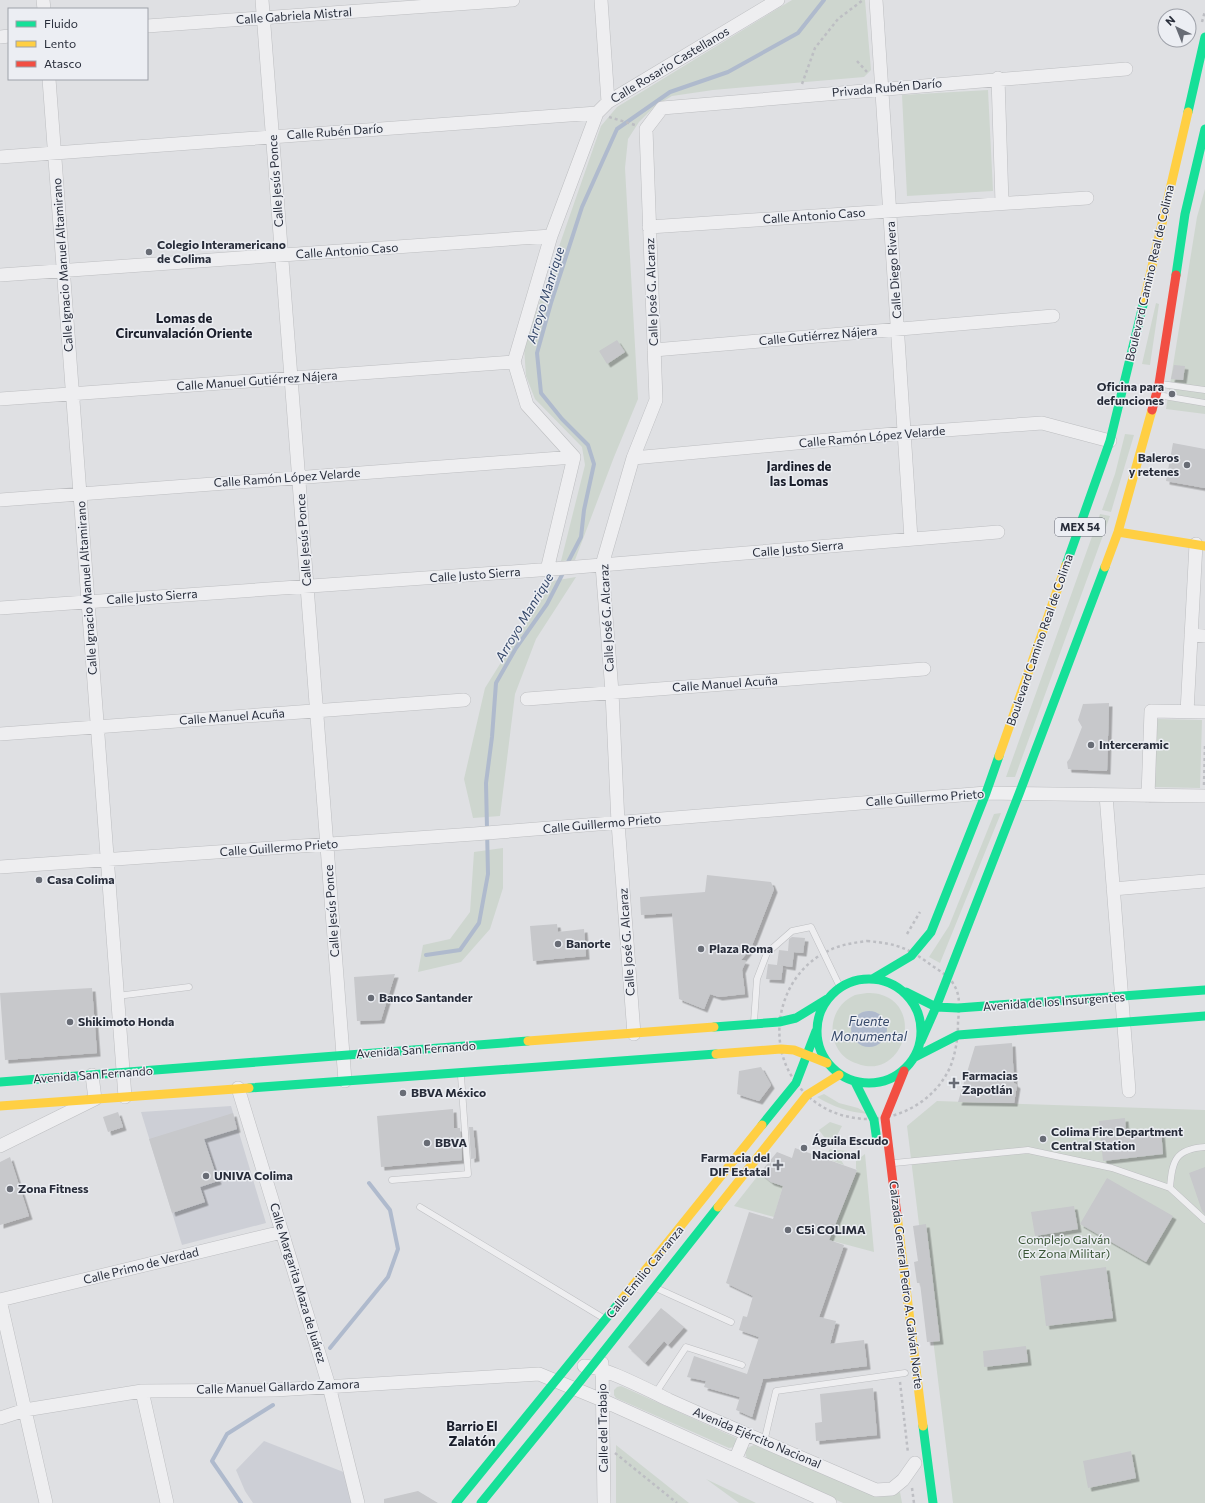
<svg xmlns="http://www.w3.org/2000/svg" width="1205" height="1503" font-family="Commissioner,sans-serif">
  <defs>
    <filter id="shadow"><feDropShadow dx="3.5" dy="3.5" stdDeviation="0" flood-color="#0004"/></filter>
  </defs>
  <rect width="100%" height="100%" fill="#dfe0e3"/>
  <path fill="#cdcfd6" d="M 231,1106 L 266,1223 L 182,1245 L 141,1112 Z
    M 264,1441 L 346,1473 L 353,1503 L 253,1503 L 245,1491 L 236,1470 Z"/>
  <path fill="#ced6cf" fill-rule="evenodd" d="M 792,0 L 865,0 L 871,70 L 864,77 L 713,90 L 672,96 L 655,106 L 639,122 L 628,139 L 625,168 L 638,399 L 614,457 L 575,560 L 561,561 L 585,465 L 582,447 L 535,399 L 526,376 L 524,347 L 601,126 L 617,107 Z
    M 988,90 L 993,191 L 907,196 L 902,95 Z
    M 1205,189 L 1205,414 L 1166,409 L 1197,217 Z
    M 1156,303 L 1159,304 L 1150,365 L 1142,364 Z
    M 1125,434 L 1134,435 L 1111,512 L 1102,510 L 1115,474 Z
    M 1100,514 L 1110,516 L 1015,777 L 1006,777 Z
    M 576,577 L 536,639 L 515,694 L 500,816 L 473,818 L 464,779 L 485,688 L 552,581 Z
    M 1156,719 L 1202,720 L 1200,788 L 1154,787 Z
    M 1001,813 L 940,963 L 929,957 L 949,926 L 994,814 Z
    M 503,848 L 503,888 L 490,929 L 461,962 L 418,972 L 423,945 L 450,939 L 470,912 L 474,852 Z
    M 867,993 C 871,993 875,993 879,994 C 925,1006 904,1077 861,1065 C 852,1062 845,1059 840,1052 C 826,1033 832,1005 855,995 C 858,994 863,994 867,993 ZM 866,1011 L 878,1013 L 879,1044 C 853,1056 838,1021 866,1011 Z
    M 824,1094 L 839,1103 L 858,1108 L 868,1114 C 849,1112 833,1107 817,1097 Z
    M 937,1101 L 1205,1110 L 1205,1503 L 953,1503 L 907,1126 Z
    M 830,1122 L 842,1126 L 833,1143 L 828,1142 L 819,1130 Z
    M 830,1149 L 847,1151 L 849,1160 L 841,1160 L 844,1165 L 830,1160 L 827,1154 Z
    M 865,1154 L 874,1252 L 829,1240 L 857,1170 L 856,1169 L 856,1161 Z
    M 760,1173 L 771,1182 L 783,1186 L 774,1217 L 734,1206 Z
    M 621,1386 L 734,1437 L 737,1439 L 735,1447 L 729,1448 L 616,1398 L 614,1395 L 614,1390 L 617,1387 Z
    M 616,1445 L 689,1503 L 616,1503 Z
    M 754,1445 L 873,1495 C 883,1497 891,1497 900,1492 L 902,1503 L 843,1503 L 747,1459 L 745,1452 L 747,1448 Z
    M 706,1479 L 756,1503 L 739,1503 Z"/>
  <path fill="#afbacd" d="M851 1029a18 18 0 1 1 36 0a18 18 0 1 1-36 0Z"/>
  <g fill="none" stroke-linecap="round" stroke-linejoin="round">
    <path stroke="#afbacd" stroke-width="4" d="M 567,564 L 581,537 L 584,510 L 594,464 L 588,445 L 562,419 L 541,393 L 537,353 L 551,303 L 582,207 L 617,129 L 670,92 L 728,72 L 798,33 L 824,0
      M 426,955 L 460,950 L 479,923 L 488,874 L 486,783 L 492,737 L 496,683 L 516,648 L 547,604 L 564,571
      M 330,1348 L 388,1277 L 398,1249 L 390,1210 L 369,1183
      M 241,1503 L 212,1461 L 227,1434 L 273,1405"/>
  </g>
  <path fill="#c7c8cb" filter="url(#shadow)" d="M 617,340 L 625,352 L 607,364 L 599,351 Z
    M 1174,365 L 1185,366 L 1183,380 L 1171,379 Z
    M 1173,443 L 1205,449 L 1205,488 L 1166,481 Z
    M 1109,703 L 1107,771 L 1068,769 L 1067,762 L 1070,758 L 1082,727 L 1078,720 L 1083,704 Z
    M 707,875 L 771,882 L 774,889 L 751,948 L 741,960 L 746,961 L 742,970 L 745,994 L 719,997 L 710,994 L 704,1009 L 679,999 L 672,913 L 641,915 L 640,897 L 705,892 Z
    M 557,924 L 558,932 L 584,929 L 586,956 L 533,961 L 530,926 Z
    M 792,937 L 805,938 L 803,953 L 794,952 L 792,967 L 779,965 L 783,966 L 781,980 L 766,979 L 768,964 L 777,965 L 779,950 L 788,951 L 789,939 Z
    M 395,974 L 381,1020 L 357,1021 L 354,977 Z
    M 92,988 L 97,1053 L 5,1060 L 0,993 Z
    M 1012,1043 L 1014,1083 L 1017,1085 L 1014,1103 L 958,1102 L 975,1046 Z
    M 761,1067 L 771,1085 L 759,1101 L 737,1094 L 739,1071 Z
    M 453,1109 L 454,1128 L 460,1128 L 462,1160 L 381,1167 L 377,1116 Z
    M 118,1112 L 123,1127 L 108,1132 L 103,1117 Z
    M 233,1113 L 237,1129 L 204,1139 L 218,1181 L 200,1187 L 205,1202 L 172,1213 L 149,1139 Z
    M 1125,1118 L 1126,1134 L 1161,1130 L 1163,1154 L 1103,1161 L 1099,1121 Z
    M 469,1127 L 473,1127 L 476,1158 L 471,1159 Z
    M 795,1148 L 857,1170 L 829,1240 L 844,1245 L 819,1317 L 836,1321 L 830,1344 L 864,1340 L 867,1366 L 763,1379 L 752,1417 L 736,1410 L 740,1397 L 704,1387 L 706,1381 L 687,1377 L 694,1356 L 747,1374 L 759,1337 L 739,1330 L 743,1316 L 747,1317 L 753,1296 L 726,1283 L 749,1212 L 773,1219 L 783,1186 L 771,1182 L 760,1173 L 777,1152 L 792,1158 Z
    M 10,1157 L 29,1216 L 0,1225 L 0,1162 Z
    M 1205,1167 L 1205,1214 L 1202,1211 L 1189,1173 Z
    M 1107,1178 L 1173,1216 L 1146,1262 L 1080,1224 Z
    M 1074,1206 L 1078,1229 L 1035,1236 L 1031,1212 Z
    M 926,1224 L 940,1341 L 927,1342 L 920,1283 L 917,1283 L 914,1262 L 918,1261 L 913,1226 Z
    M 1106,1267 L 1113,1318 L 1046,1326 L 1040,1276 Z
    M 661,1308 L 684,1327 L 668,1345 L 664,1341 L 645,1363 L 628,1347 Z
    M 1026,1346 L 1028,1362 L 984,1367 L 983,1351 Z
    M 873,1388 L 877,1435 L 816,1441 L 815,1423 L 822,1422 L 820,1394 Z
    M 1131,1451 L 1136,1478 L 1088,1488 L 1083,1461 Z
    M 418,1491 L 438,1503 L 384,1503 L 384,1499 Z"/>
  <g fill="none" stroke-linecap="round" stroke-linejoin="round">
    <defs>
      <path id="lane" d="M 1161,384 L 1205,390
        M 1158,395 L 1205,403
        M 117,996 L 189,987
        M 754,1022 L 757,979 L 767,953 L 792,931 L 811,927 L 840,987
        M 894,1163 L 1028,1150 L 1112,1168 L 1170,1188 L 1205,1220
        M 392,1180 L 468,1174 L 461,1076
        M 1170,1188 C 1172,1161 1175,1149 1205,1147
        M 420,1207 L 605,1319
        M 656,1288 L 731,1322
        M 655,1394 L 686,1347 L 742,1365
        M 764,1442 L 776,1391 L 905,1373"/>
      <path id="street" d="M 43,0 L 44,9
        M 262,0 L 345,1081
        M 601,0 L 608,102
        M 876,0 L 911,539
        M 147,26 L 513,0
        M 0,37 L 9,36
        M 998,78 L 1002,203
        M 49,79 L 125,1097
        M 0,157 L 597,113
        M 649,227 L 1087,198
        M 0,275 L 551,236
        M 654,350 L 1053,316
        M 0,399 L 514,362
        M 633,458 L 904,433 L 1042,423 L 1110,441
        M 0,500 L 574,457
        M 547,570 L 574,457 L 527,405 L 514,362 L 551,236 L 597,113 L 608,102 L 778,0
        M 0,608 L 553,569 L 998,532
        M 1191,635 L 1205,636
        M 527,699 L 924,669
        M 1187,712 L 1196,544
        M 0,734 L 464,700
        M 1106,795 L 1129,1091
        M 1148,796 L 1151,711 L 1205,712
        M 0,867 L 474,834 L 986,793 L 1205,796
        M 1113,889 L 1205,881
        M 634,1034 L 618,823 L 612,692 L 602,565 L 633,458 L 656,400 L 646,129 L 662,108 L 1126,69
        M 238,1088 L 329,1386 L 358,1503
        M 0,1146 L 95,1099 L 92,1075
        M 0,1300 L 282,1232
        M 0,1300 L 46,1503
        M 602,1363 L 604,1503
        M 584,1366 C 603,1366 650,1391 669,1400 C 738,1431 807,1460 876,1490 L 892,1489 L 903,1480 L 915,1463
        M 142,1391 L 167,1503
        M 0,1418 L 25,1410 L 142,1391 L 275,1390 L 539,1374 L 602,1400 L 830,1503
        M 735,1460 L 746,1434"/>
    </defs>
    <use href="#lane" stroke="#bdbec1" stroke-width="7"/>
    <use href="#street" stroke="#bdbec1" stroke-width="14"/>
    <path stroke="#bdbec3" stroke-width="2.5" stroke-dasharray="3 3" stroke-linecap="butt" d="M 1202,22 L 1205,11
      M 857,61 L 867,72
      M 802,84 L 815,48 L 838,19 L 863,0
      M 609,117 L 635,125
      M 1204,785 L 1205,745
      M 907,934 L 920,912
      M 867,941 C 899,944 908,948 934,967 C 940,971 950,977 954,985 C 961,996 959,1010 958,1023 C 958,1037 956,1051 951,1065 C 935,1104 890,1126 850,1117 C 828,1113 810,1101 797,1084 C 765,1043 778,978 824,953 C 838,945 852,943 867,941 Z
      M 900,1382 L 908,1453
      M 615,1453 L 677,1503
      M 912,1488 L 914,1503"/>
    <use href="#lane" stroke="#eeeef0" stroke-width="6"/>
    <use href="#street" stroke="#eeeef0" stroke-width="13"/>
    <path stroke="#16e098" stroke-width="9" d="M 1188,112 L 1205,37
      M 1176,275 L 1185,214 L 1205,129
      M 1066,565 L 1110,441 L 1144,301
      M 874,978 L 911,956 L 931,932 L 986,793 L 999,756
      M817 1031a52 52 0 1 1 104 0a52 52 0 1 1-104 0Z
      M 906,992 L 936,1007 L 958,1008 L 1205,990
      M 714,1027 L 779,1022 L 796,1018 L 827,999
      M 921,1041 L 936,1007 L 1019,794 L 1105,567
      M 915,1057 L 958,1035 L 1205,1016
      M 0,1082 L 528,1041
      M 855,1082 L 874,1120 L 877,1141
      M 249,1088 L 716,1054
      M 762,1125 L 796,1083 L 816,1031
      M 923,1426 L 933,1503
      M 456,1503 L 622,1299
      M 481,1503 L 574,1389 L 718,1207"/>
    <path stroke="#ffcf43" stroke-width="9" d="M 1144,301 L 1188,112
      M 1118,532 L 1205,546
      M 1105,567 L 1118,532 L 1152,410
      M 999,756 L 1066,565
      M 528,1041 L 714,1027
      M 716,1054 L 781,1049 L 794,1050 L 827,1063
      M 0,1106 L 249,1088
      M 718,1207 L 807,1095 L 839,1075
      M 897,1215 L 923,1426
      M 622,1299 L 762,1125"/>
    <path stroke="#f24e42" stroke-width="9" d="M 1152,410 L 1159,384 L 1176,275
      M 897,1215 L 885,1118 L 904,1071"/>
  </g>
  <g fill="#686c75" stroke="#eceef3" stroke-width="1.5">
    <circle cx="149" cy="252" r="4"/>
    <circle cx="1172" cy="394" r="4"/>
    <circle cx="1187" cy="465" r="4"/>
    <circle cx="1091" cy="745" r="4"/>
    <circle cx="39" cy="880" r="4"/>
    <circle cx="558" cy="944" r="4"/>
    <circle cx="701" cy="949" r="4"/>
    <circle cx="371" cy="998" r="4"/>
    <circle cx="70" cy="1022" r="4"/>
    <path d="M952 1077h4v4h4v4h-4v4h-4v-4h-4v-4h4z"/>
    <circle cx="403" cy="1093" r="4"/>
    <circle cx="1043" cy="1139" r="4"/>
    <circle cx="427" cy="1143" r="4"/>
    <circle cx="804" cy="1148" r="4"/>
    <path d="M776 1159h4v4h4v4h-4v4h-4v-4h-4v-4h4z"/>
    <circle cx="206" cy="1176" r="4"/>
    <circle cx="10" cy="1189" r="4"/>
    <circle cx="788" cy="1230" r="4"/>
  </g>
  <g text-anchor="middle" stroke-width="3" stroke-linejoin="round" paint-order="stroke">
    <rect fill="#eceef3" stroke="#636772" stroke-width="1" x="1055" y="518" width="50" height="18" rx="3"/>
    <g font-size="11" font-weight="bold" fill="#282d3a">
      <text x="1080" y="531">MEX 54</text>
    </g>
    <g font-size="12" fill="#282d3a" stroke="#eceef3">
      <text transform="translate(294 16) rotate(-4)" y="4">Calle Gabriela Mistral</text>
      <text transform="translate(670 65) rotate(-31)" y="4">Calle Rosario Castellanos</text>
      <text transform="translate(887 88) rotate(-5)" y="4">Privada Rubén Darío</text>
      <text transform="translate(335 132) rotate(-4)" y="4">Calle Rubén Darío</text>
      <text transform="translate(276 181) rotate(-94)" y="4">Calle Jesús Ponce</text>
      <text transform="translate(814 216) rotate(-4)" y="4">Calle Antonio Caso</text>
      <text transform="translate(347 251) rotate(-4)" y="4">Calle Antonio Caso</text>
      <text transform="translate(63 265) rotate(-94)" y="4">Calle Ignacio Manuel Altamirano</text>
      <text transform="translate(894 270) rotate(-94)" y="4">Calle Diego Rivera</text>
      <text transform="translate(1150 273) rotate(-77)" y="4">Boulevard Camino Real de Colima</text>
      <text transform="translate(652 292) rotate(-92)" y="4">Calle José G. Alcaraz</text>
      <text transform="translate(818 336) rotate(-5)" y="4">Calle Gutiérrez Nájera</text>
      <text transform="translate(257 381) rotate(-4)" y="4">Calle Manuel Gutiérrez Nájera</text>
      <text transform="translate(872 437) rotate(-5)" y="4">Calle Ramón López Velarde</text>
      <text transform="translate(287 478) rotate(-4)" y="4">Calle Ramón López Velarde</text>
      <text transform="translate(304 540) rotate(-94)" y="4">Calle Jesús Ponce</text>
      <text transform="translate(798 549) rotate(-5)" y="4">Calle Justo Sierra</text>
      <text transform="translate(475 575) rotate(-4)" y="4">Calle Justo Sierra</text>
      <text transform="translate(87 588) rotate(-94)" y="4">Calle Ignacio Manuel Altamirano</text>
      <text transform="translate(152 597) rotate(-4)" y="4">Calle Justo Sierra</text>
      <text transform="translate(607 618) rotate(-93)" y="4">Calle José G. Alcaraz</text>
      <text transform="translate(1040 640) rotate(-71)" y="4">Boulevard Camino Real de Colima</text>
      <text transform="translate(725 684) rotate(-4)" y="4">Calle Manuel Acuña</text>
      <text transform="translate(232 717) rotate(-4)" y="4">Calle Manuel Acuña</text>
      <text transform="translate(925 798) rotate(-4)" y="4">Calle Guillermo Prieto</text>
      <text transform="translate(602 824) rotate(-5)" y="4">Calle Guillermo Prieto</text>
      <text transform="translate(279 848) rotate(-4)" y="4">Calle Guillermo Prieto</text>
      <text transform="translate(332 911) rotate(-94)" y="4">Calle Jesús Ponce</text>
      <text transform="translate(627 942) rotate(-94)" y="4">Calle José G. Alcaraz</text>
      <text transform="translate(1054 1002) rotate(-4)" y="4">Avenida de los Insurgentes</text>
      <text transform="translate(416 1050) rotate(-4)" y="4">Avenida San Fernando</text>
      <text transform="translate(93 1075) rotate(-4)" y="4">Avenida San Fernando</text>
      <text transform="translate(141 1266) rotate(-14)" y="4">Calle Primo de Verdad</text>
      <text transform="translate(645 1272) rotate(-51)" y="4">Calle Emilio Carranza</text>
      <text transform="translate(298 1283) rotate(73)" y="4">Calle Margarita Maza de Juárez</text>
      <text transform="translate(906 1285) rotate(83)" y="4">Calzada General Pedro A. Galván Norte</text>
      <text transform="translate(278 1387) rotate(-2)" y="4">Calle Manuel Gallardo Zamora</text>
      <text transform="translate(603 1428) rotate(-91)" y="4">Calle del Trabajo</text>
      <text transform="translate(757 1438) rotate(23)" y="4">Avenida Ejército Nacional</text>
    </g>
    <g font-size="12" font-weight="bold" fill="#282d3a" stroke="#eceef3" text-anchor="start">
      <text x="157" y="249">Colegio Interamericano<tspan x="157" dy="14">de Colima</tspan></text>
      <text x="1164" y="391" text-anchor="end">Oficina para<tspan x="1164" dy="14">defunciones</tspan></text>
      <text x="1179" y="462" text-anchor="end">Baleros<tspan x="1179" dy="14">y retenes</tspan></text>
      <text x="1099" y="749">Interceramic</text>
      <text x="47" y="884">Casa Colima</text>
      <text x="566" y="948">Banorte</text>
      <text x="709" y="953">Plaza Roma</text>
      <text x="379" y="1002">Banco Santander</text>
      <text x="78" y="1026">Shikimoto Honda</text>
      <text x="962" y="1080">Farmacias<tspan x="962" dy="14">Zapotlán</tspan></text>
      <text x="411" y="1097">BBVA México</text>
      <text x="1051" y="1136">Colima Fire Department<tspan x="1051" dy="14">Central Station</tspan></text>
      <text x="812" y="1145">Águila Escudo<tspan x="812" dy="14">Nacional</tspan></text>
      <text x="435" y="1147">BBVA</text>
      <text x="770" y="1162" text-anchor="end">Farmacia del<tspan x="770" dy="14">DIF Estatal</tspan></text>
      <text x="214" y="1180">UNIVA Colima</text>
      <text x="18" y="1193">Zona Fitness</text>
      <text x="796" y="1234">C5i COLIMA</text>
    </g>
    <g font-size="12" fill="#395536" stroke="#eceef3">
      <text x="1064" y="1244">Complejo Galván<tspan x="1064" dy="14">(Ex Zona Militar)</tspan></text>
    </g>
    <g font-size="13" font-style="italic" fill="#36496a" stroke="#eceef3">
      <text transform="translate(545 295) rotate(-73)" y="5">Arroyo Manrique</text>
      <text transform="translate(524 617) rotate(-59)" y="5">Arroyo Manrique</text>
      <text x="869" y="1026">Fuente<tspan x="869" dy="15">Monumental</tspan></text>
    </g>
    <g font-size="13" font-weight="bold" fill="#1a1e2b" stroke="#eceef3">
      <text x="184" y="323">Lomas de<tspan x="184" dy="15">Circunvalación Oriente</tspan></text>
      <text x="799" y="471">Jardines de<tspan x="799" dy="15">las Lomas</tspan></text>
      <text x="472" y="1431">Barrio El<tspan x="472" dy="15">Zalatón</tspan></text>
    </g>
  </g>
  <rect x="8" y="8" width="140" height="72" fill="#eceef3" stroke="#9ea1a9"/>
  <rect x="16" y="21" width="20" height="6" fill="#16e098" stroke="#9ea1a9"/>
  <text x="44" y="28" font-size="12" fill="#282d3a">Fluido</text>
  <rect x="16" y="41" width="20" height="6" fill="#ffcf43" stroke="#9ea1a9"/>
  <text x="44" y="48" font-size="12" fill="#282d3a">Lento</text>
  <rect x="16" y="61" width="20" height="6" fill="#f24e42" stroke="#9ea1a9"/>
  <text x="44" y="68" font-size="12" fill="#282d3a">Atasco</text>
  <g transform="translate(1177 28) rotate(317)"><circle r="19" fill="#eceef3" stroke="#9ea1a9"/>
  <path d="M0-3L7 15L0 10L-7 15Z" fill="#686c75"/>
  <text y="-6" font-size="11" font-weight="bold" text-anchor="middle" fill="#282d3a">N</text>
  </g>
</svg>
